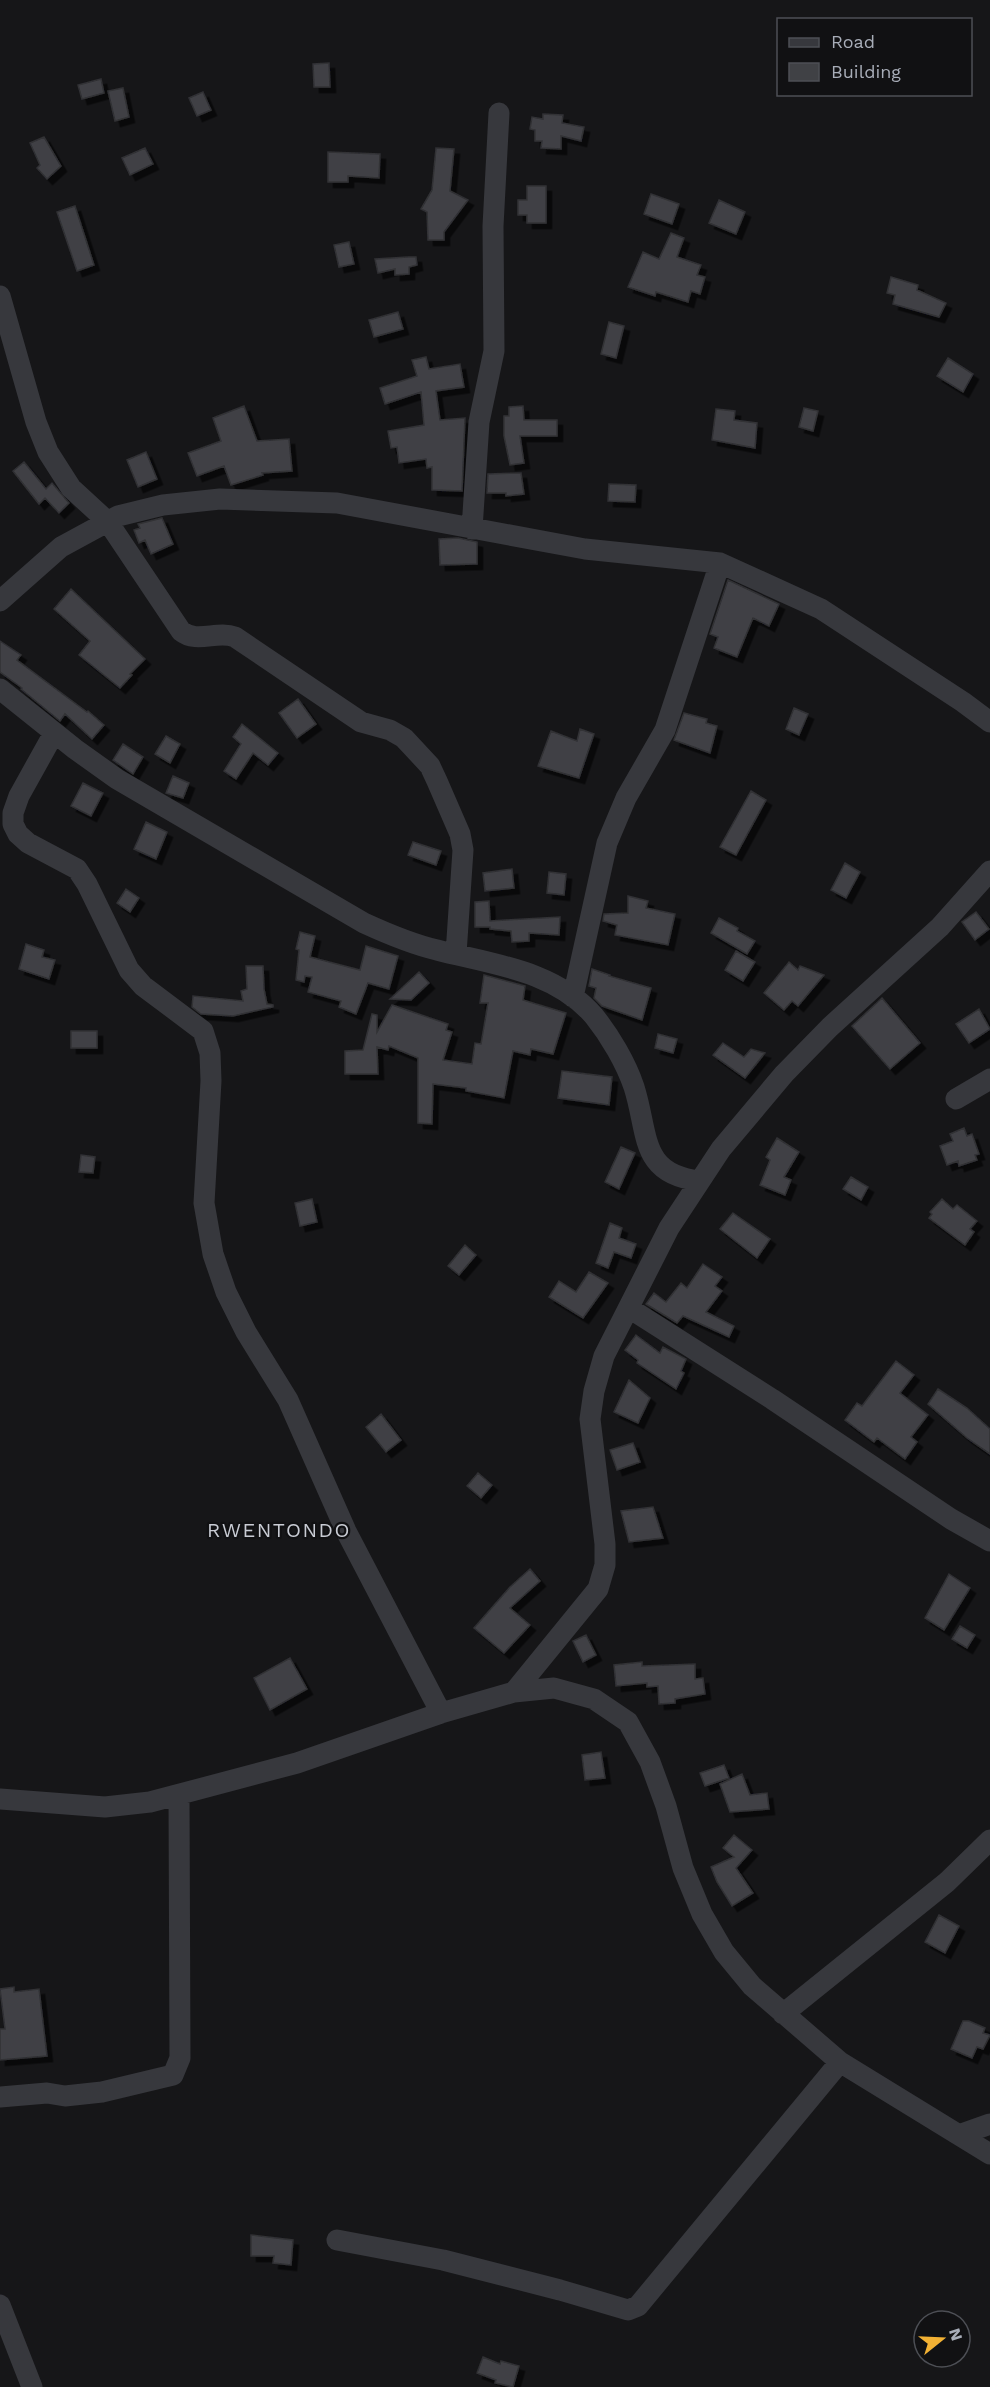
<svg xmlns="http://www.w3.org/2000/svg" width="990" height="2387" font-family="'Work Sans',sans-serif">
  <defs>
    <filter id="shadow"><feDropShadow dx="5.5" dy="5.5" stdDeviation="0" flood-color="#0009"/></filter>
  </defs>
  <rect width="100%" height="100%" fill="#161618"/>
  <path fill="#404145" stroke="#303034" stroke-width="1.5" filter="url(#shadow)" d="M 329,63 L 330,87 L 314,87 L 313,64 Z
    M 101,79 L 104,93 L 82,99 L 78,85 Z
    M 123,88 L 129,117 L 115,121 L 108,91 Z
    M 203,92 L 211,110 L 197,116 L 189,98 Z
    M 543,114 L 563,115 L 562,123 L 584,127 L 581,141 L 561,136 L 561,149 L 541,148 L 542,141 L 535,141 L 535,130 L 530,129 L 532,117 L 543,119 Z
    M 44,137 L 61,166 L 47,179 L 37,168 L 40,165 L 30,143 Z
    M 145,148 L 153,164 L 130,175 L 122,158 Z
    M 436,148 L 454,149 L 450,191 L 468,200 L 444,232 L 444,240 L 428,240 L 427,212 L 421,209 L 432,190 Z
    M 328,152 L 380,154 L 379,178 L 348,176 L 348,182 L 328,182 Z
    M 527,186 L 546,186 L 546,223 L 527,223 L 527,215 L 518,215 L 518,200 L 527,200 Z
    M 651,194 L 679,204 L 672,224 L 644,214 Z
    M 719,200 L 745,212 L 736,234 L 709,223 Z
    M 75,206 L 94,265 L 77,271 L 57,212 Z
    M 671,233 L 684,238 L 677,257 L 701,265 L 697,275 L 705,277 L 700,294 L 691,291 L 688,302 L 656,292 L 655,296 L 628,287 L 643,252 L 659,259 Z
    M 349,242 L 354,264 L 339,267 L 334,245 Z
    M 408,257 L 416,257 L 417,265 L 409,267 L 409,274 L 395,275 L 395,269 L 378,273 L 375,259 Z
    M 891,277 L 918,285 L 917,290 L 946,303 L 939,317 L 893,304 L 895,295 L 887,293 Z
    M 398,312 L 403,329 L 374,337 L 369,320 Z
    M 609,322 L 624,326 L 616,358 L 601,354 Z
    M 426,357 L 429,369 L 460,364 L 464,387 L 436,391 L 440,420 L 465,418 L 462,491 L 432,490 L 432,467 L 427,468 L 426,459 L 399,463 L 397,447 L 391,448 L 388,431 L 424,425 L 421,392 L 385,404 L 380,388 L 417,376 L 412,360 Z
    M 948,358 L 973,374 L 963,392 L 937,376 Z
    M 244,406 L 257,441 L 289,439 L 292,471 L 262,473 L 263,475 L 231,485 L 224,466 L 197,476 L 188,453 L 221,441 L 213,418 Z
    M 523,406 L 524,420 L 557,420 L 557,436 L 520,436 L 524,463 L 510,465 L 504,436 L 504,416 L 509,416 L 509,407 Z
    M 804,408 L 818,411 L 813,431 L 799,427 Z
    M 716,409 L 735,411 L 734,420 L 757,423 L 755,448 L 712,440 Z
    M 146,452 L 157,479 L 138,487 L 127,460 Z
    M 24,462 L 46,489 L 52,483 L 69,503 L 59,513 L 45,498 L 39,504 L 13,471 Z
    M 521,473 L 524,494 L 506,496 L 506,493 L 487,493 L 488,474 Z
    M 609,484 L 636,485 L 635,502 L 608,501 Z
    M 162,518 L 173,544 L 151,554 L 145,540 L 139,543 L 134,530 L 140,528 L 138,524 Z
    M 458,538 L 477,542 L 477,564 L 440,565 L 439,539 Z
    M 728,580 L 779,604 L 769,626 L 753,618 L 737,657 L 714,648 L 718,637 L 710,634 Z
    M 71,589 L 145,659 L 130,674 L 132,675 L 120,688 L 79,655 L 90,641 L 54,609 Z
    M 0,641 L 21,655 L 17,660 L 87,712 L 88,711 L 104,725 L 92,739 L 65,714 L 60,721 L 21,689 L 22,688 L 0,672 Z
    M 298,699 L 316,724 L 297,738 L 279,713 Z
    M 794,708 L 808,714 L 799,735 L 786,729 Z
    M 684,713 L 707,719 L 706,723 L 717,726 L 710,753 L 674,740 Z
    M 242,724 L 278,753 L 268,765 L 253,753 L 236,779 L 224,771 L 241,744 L 233,737 Z
    M 580,729 L 594,734 L 579,778 L 538,766 L 551,731 L 577,741 Z
    M 166,736 L 180,744 L 170,763 L 155,754 Z
    M 123,744 L 143,757 L 133,774 L 113,760 Z
    M 173,776 L 189,783 L 183,798 L 166,793 Z
    M 83,783 L 103,793 L 91,816 L 71,806 Z
    M 751,791 L 766,800 L 736,855 L 720,847 Z
    M 146,822 L 167,832 L 156,859 L 134,849 Z
    M 413,842 L 441,851 L 436,865 L 408,855 Z
    M 845,863 L 860,872 L 846,898 L 831,890 Z
    M 512,869 L 514,888 L 485,891 L 483,873 Z
    M 549,872 L 566,874 L 564,895 L 547,893 Z
    M 126,889 L 139,898 L 130,912 L 117,903 Z
    M 628,896 L 648,901 L 646,908 L 675,914 L 668,945 L 615,935 L 617,925 L 603,921 L 604,914 L 628,913 Z
    M 489,901 L 490,921 L 560,917 L 559,935 L 529,933 L 529,941 L 512,942 L 511,931 L 490,929 L 490,927 L 475,927 L 475,902 Z
    M 976,912 L 989,929 L 975,940 L 962,922 Z
    M 719,918 L 738,928 L 737,931 L 755,941 L 747,954 L 711,933 Z
    M 300,932 L 315,936 L 310,957 L 360,970 L 366,946 L 398,956 L 389,989 L 368,983 L 356,1014 L 339,1007 L 341,1001 L 308,992 L 312,977 L 305,976 L 304,982 L 296,980 L 299,950 L 296,949 Z
    M 26,944 L 44,950 L 42,957 L 55,960 L 49,979 L 19,969 Z
    M 736,951 L 755,962 L 743,981 L 725,970 Z
    M 789,962 L 798,970 L 800,966 L 824,975 L 798,1006 L 792,1001 L 784,1010 L 764,993 Z
    M 246,966 L 263,966 L 264,989 L 267,1004 L 273,1005 L 273,1007 L 233,1016 L 201,1014 L 192,1007 L 193,996 L 243,1001 L 241,991 L 247,989 Z
    M 592,969 L 610,975 L 609,976 L 651,988 L 642,1020 L 602,1006 L 594,998 L 596,988 L 589,986 Z
    M 419,972 L 429,983 L 411,1000 L 390,999 Z
    M 484,975 L 525,986 L 523,1000 L 566,1013 L 553,1054 L 531,1049 L 530,1055 L 513,1051 L 504,1098 L 466,1091 L 466,1088 L 433,1084 L 432,1124 L 418,1123 L 418,1058 L 389,1046 L 388,1050 L 377,1047 L 378,1074 L 345,1074 L 345,1051 L 363,1050 L 372,1014 L 377,1015 L 377,1032 L 392,1005 L 448,1024 L 446,1030 L 452,1032 L 443,1060 L 472,1064 L 475,1043 L 481,1044 L 488,1003 L 480,1003 Z
    M 882,998 L 920,1043 L 890,1069 L 852,1026 Z
    M 979,1009 L 990,1029 L 969,1043 L 956,1024 Z
    M 71,1031 L 97,1031 L 97,1048 L 71,1048 Z
    M 658,1034 L 677,1039 L 673,1053 L 655,1048 Z
    M 723,1043 L 744,1057 L 751,1049 L 765,1053 L 745,1078 L 713,1055 Z
    M 562,1071 L 612,1077 L 609,1105 L 558,1098 Z
    M 964,1128 L 967,1136 L 972,1134 L 979,1154 L 975,1155 L 977,1160 L 959,1166 L 958,1161 L 947,1165 L 940,1146 L 953,1141 L 950,1134 Z
    M 777,1138 L 799,1152 L 784,1177 L 791,1180 L 785,1195 L 760,1185 L 770,1160 L 766,1157 Z
    M 621,1147 L 635,1153 L 619,1189 L 605,1182 Z
    M 81,1155 L 95,1157 L 93,1173 L 79,1172 Z
    M 851,1177 L 868,1187 L 861,1200 L 843,1189 Z
    M 312,1199 L 317,1222 L 300,1226 L 295,1203 Z
    M 942,1199 L 953,1209 L 957,1205 L 977,1221 L 970,1229 L 974,1232 L 965,1245 L 929,1218 L 932,1214 L 930,1212 Z
    M 733,1213 L 770,1239 L 757,1258 L 720,1229 Z
    M 610,1223 L 622,1228 L 619,1238 L 636,1244 L 631,1258 L 614,1252 L 608,1268 L 596,1263 Z
    M 465,1245 L 476,1255 L 459,1275 L 448,1266 Z
    M 703,1264 L 722,1277 L 715,1286 L 722,1291 L 706,1312 L 734,1326 L 729,1337 L 683,1316 L 677,1323 L 646,1304 L 654,1293 L 666,1302 L 681,1283 L 687,1288 Z
    M 589,1272 L 608,1283 L 583,1318 L 549,1297 L 559,1281 L 576,1292 Z
    M 636,1335 L 660,1353 L 663,1347 L 686,1359 L 681,1371 L 684,1373 L 676,1389 L 637,1363 L 638,1360 L 625,1350 Z
    M 896,1361 L 914,1375 L 900,1393 L 928,1415 L 911,1437 L 917,1442 L 905,1459 L 877,1438 L 874,1442 L 845,1420 L 857,1403 L 862,1406 Z
    M 629,1380 L 650,1398 L 638,1423 L 614,1412 Z
    M 938,1389 L 967,1408 L 990,1429 L 990,1454 L 967,1438 L 928,1404 Z
    M 381,1414 L 401,1440 L 386,1452 L 366,1427 Z
    M 633,1443 L 640,1462 L 617,1470 L 610,1450 Z
    M 478,1473 L 492,1485 L 481,1498 L 467,1486 Z
    M 653,1507 L 663,1538 L 629,1542 L 621,1511 Z
    M 530,1569 L 540,1581 L 510,1608 L 530,1625 L 504,1653 L 474,1628 L 510,1587 Z
    M 949,1574 L 970,1588 L 944,1630 L 925,1618 Z
    M 960,1626 L 975,1635 L 967,1648 L 952,1639 Z
    M 586,1635 L 596,1655 L 583,1662 L 573,1641 Z
    M 290,1658 L 307,1689 L 270,1710 L 254,1678 Z
    M 642,1662 L 642,1666 L 695,1664 L 695,1679 L 703,1678 L 705,1694 L 675,1699 L 675,1703 L 659,1704 L 658,1686 L 647,1687 L 647,1683 L 616,1686 L 614,1665 Z
    M 601,1752 L 605,1778 L 585,1780 L 582,1755 Z
    M 724,1765 L 729,1778 L 705,1786 L 700,1773 Z
    M 742,1774 L 750,1795 L 767,1793 L 769,1809 L 730,1812 L 720,1784 Z
    M 734,1835 L 752,1850 L 736,1868 L 753,1893 L 732,1906 L 717,1882 L 711,1867 L 734,1857 L 723,1848 Z
    M 939,1915 L 959,1926 L 945,1953 L 925,1942 Z
    M 14,1987 L 14,1992 L 39,1989 L 47,2056 L 0,2060 L 0,2029 L 5,2029 L 0,1989 Z
    M 963,2021 L 969,2021 L 985,2028 L 983,2033 L 990,2035 L 983,2049 L 977,2047 L 972,2058 L 951,2049 Z
    M 251,2235 L 293,2240 L 291,2265 L 273,2263 L 274,2256 L 251,2256 Z
    M 483,2357 L 500,2364 L 501,2361 L 519,2366 L 513,2387 L 495,2383 L 496,2380 L 477,2373 Z"/>
  <g fill="none" stroke-linecap="round" stroke-linejoin="round">
    <path stroke="#37383d" stroke-width="21" d="M 0,296 L 36,422 L 48,452 L 71,488 L 108,522 L 181,631 C 197,644 217,630 235,637 L 361,722 L 390,730 L 404,738 L 430,766 L 437,781 L 460,834 L 463,850 L 456,954
      M 472,529 L 479,422 L 494,351 L 493,226 L 499,113
      M 0,601 L 61,547 L 118,516 L 163,505 L 220,499 L 337,503 L 585,549 L 720,563 L 821,609 L 963,702 L 990,722
      M 0,689 L 75,749 L 117,779 L 364,923 C 388,934 411,944 437,950 C 491,964 555,970 594,1016 C 610,1036 626,1063 634,1087 C 649,1134 639,1174 700,1181
      M 54,733 L 19,796 L 13,813 L 13,824 L 18,834 L 28,843 L 77,869 L 87,884 L 129,970 L 143,986 L 203,1031 L 210,1053 L 211,1081 L 204,1203 L 213,1254 L 226,1292 L 246,1332 L 288,1400 L 346,1531 L 441,1713
      M 573,997 L 607,843 L 626,798 L 665,730 L 720,563
      M 956,1099 L 990,1079
      M 629,1308 L 772,1399 L 951,1519 L 990,1541
      M 514,1692 L 598,1589 L 605,1565 L 605,1544 L 590,1419 L 594,1391 L 604,1356 L 669,1228 L 721,1149 L 784,1074 L 830,1027 L 940,927 L 990,871
      M 0,1799 L 105,1807 L 150,1802 L 297,1763 L 441,1713 L 514,1692 L 554,1688 L 594,1699 L 628,1722 L 650,1762 L 666,1806 L 683,1868 L 702,1914 L 724,1952 L 752,1986 L 840,2062 L 990,2154
      M 783,2014 L 947,1882 L 990,1840
      M 0,2097 L 47,2093 L 65,2096 L 102,2092 L 173,2075 L 180,2058 L 179,1795
      M 959,2135 L 990,2124
      M 337,2240 L 443,2260 L 560,2290 L 628,2310 L 638,2306 L 840,2062
      M 0,2305 L 32,2387"/>
  </g>
  <g text-anchor="middle" stroke-width="4.5" stroke-linejoin="round" paint-order="stroke">
    <g font-size="20" letter-spacing="1.5" fill="#c9ccd4" stroke="#111113">
      <text x="279" y="1537">RWENTONDO</text>
    </g>
  </g>
  <rect x="777" y="18" width="195" height="78" fill="#111113" stroke="#4d4f55" stroke-width="1.5"/>
  <rect x="789" y="38" width="30" height="9" fill="#37383d" stroke="#4d4f55" stroke-width="1.5"/>
  <text x="831" y="48" font-size="18" fill="#a8adb8">Road</text>
  <rect x="789" y="63" width="30" height="18" fill="#404145" stroke="#4d4f55" stroke-width="1.5"/>
  <text x="831" y="78" font-size="18" fill="#a8adb8">Building</text>
  <g transform="translate(942 2339) rotate(72)"><circle r="28" fill="#111113" stroke="#4d4f55" stroke-width="1.5"/>
  <path d="M0-4.5L10 22L0 15L-10 22Z" fill="#f2b134"/>
  <text y="-9" font-size="16" font-weight="bold" text-anchor="middle" fill="#a8adb8">N</text>
  </g>
</svg>
